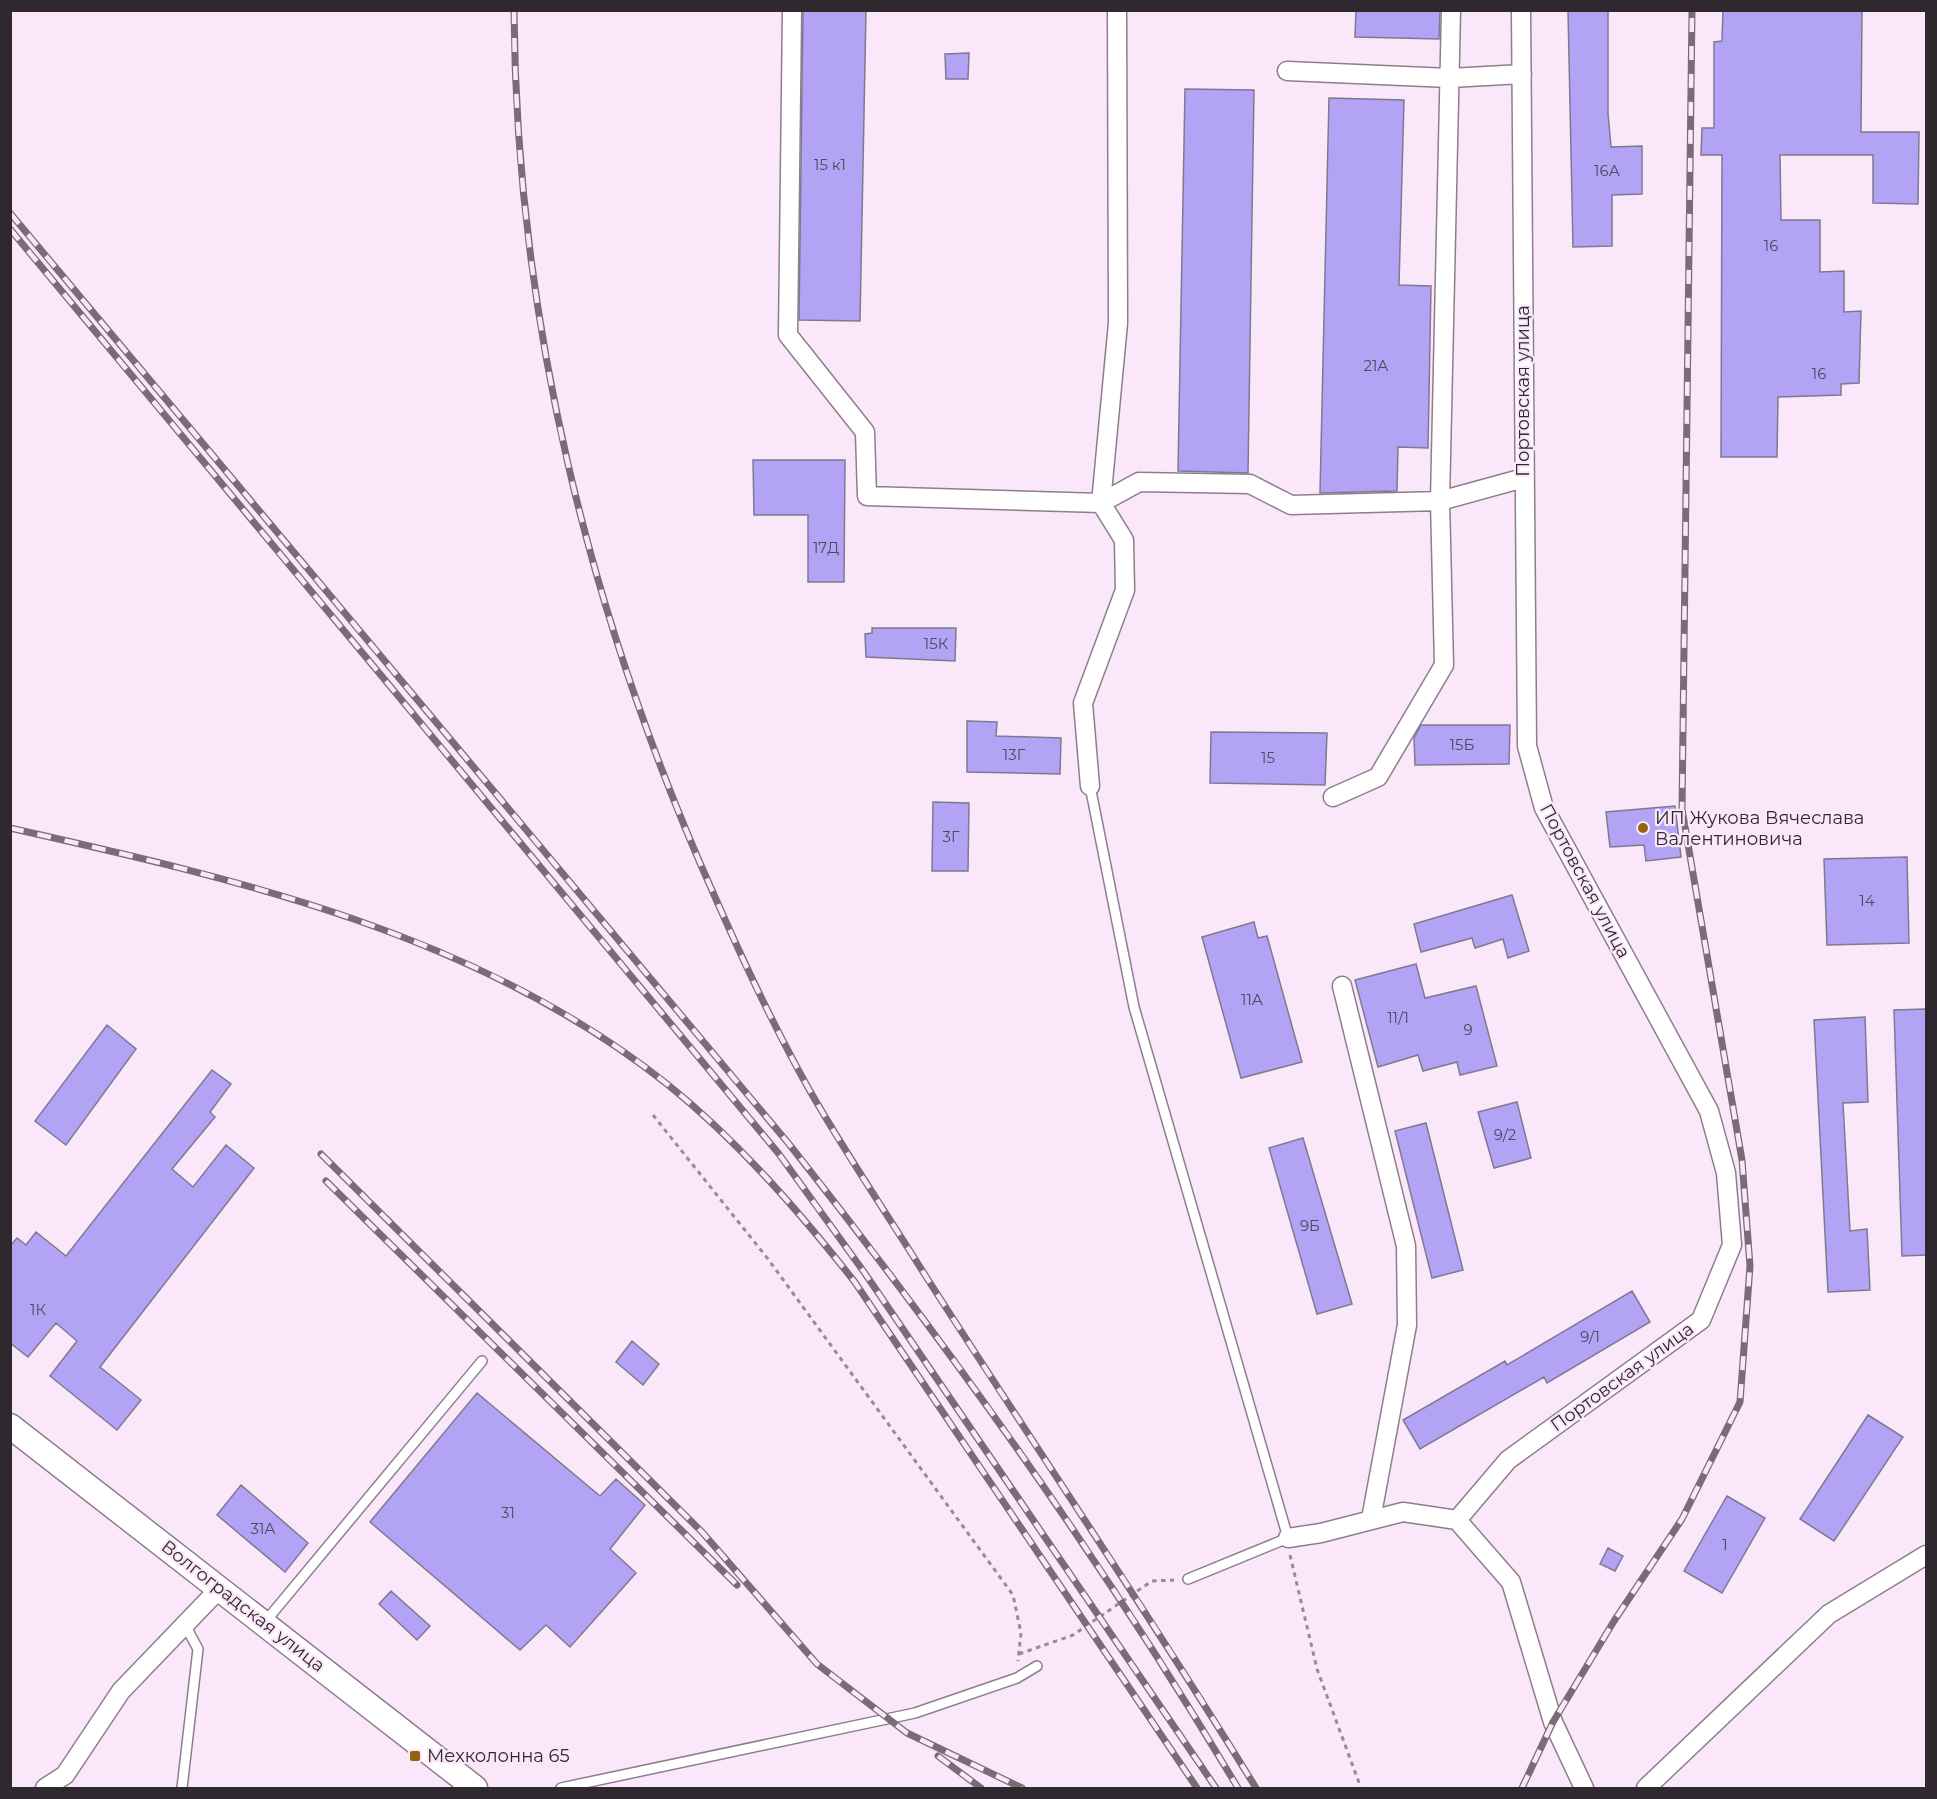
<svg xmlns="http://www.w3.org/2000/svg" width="1937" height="1799" font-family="Montserrat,sans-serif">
  <rect width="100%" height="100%" fill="#fbe7fa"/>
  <path fill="#b2a3f4" stroke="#7d7a90" stroke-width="1.5" d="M 803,10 L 866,10 L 860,321 L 799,320 Z
    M 1356,10 L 1440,10 L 1439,39 L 1355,37 Z
    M 1568,10 L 1608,10 L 1608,113 L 1611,147 L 1642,146 L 1642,194 L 1612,195 L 1612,246 L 1573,247 Z
    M 1723,10 L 1862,10 L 1861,132 L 1919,132 L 1918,204 L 1873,203 L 1873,155 L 1780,155 L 1781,220 L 1820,220 L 1820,272 L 1844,271 L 1844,312 L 1861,311 L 1859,383 L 1841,384 L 1841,395 L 1778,397 L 1777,457 L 1721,457 L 1722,155 L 1701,155 L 1702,128 L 1714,128 L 1714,42 L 1722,41 Z
    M 969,53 L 968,79 L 946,79 L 945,54 Z
    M 1185,89 L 1254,90 L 1248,473 L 1178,471 Z
    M 1329,98 L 1404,100 L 1399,285 L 1431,286 L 1428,448 L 1398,447 L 1397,491 L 1320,493 Z
    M 753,460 L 845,460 L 844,582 L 808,582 L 808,515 L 754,515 Z
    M 872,628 L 956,628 L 955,661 L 866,657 L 865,634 L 872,633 Z
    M 967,721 L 997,722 L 996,736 L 1061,738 L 1060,774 L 967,772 Z
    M 1421,725 L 1510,725 L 1509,764 L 1415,765 L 1414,738 Z
    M 1211,732 L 1327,733 L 1325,785 L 1210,783 Z
    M 933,802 L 969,803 L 968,871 L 932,871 Z
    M 1675,806 L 1681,857 L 1646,861 L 1644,845 L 1610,847 L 1606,812 Z
    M 1907,857 L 1909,943 L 1827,945 L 1824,859 Z
    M 1512,895 L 1529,951 L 1508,958 L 1503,939 L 1475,948 L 1472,938 L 1421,952 L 1414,924 Z
    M 1254,922 L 1258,938 L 1267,936 L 1302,1062 L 1241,1078 L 1202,937 Z
    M 1416,964 L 1425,998 L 1476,986 L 1497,1066 L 1460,1075 L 1457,1062 L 1423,1071 L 1418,1055 L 1378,1067 L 1355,980 Z
    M 1926,1009 L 1926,1255 L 1902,1256 L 1894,1010 Z
    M 1865,1017 L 1868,1102 L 1843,1103 L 1850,1231 L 1867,1229 L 1870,1290 L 1828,1292 L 1814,1020 Z
    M 107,1025 L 136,1049 L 66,1145 L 35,1121 Z
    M 212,1070 L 231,1084 L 210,1112 L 215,1117 L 172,1169 L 193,1187 L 226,1145 L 254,1168 L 100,1367 L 141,1400 L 117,1430 L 50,1376 L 77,1341 L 56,1323 L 28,1357 L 10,1343 L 10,1246 L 17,1238 L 26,1245 L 36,1232 L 66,1256 Z
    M 1517,1102 L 1531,1158 L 1494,1168 L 1478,1112 Z
    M 1426,1123 L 1463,1270 L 1432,1278 L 1395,1131 Z
    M 1303,1138 L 1352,1304 L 1317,1314 L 1269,1148 Z
    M 1632,1291 L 1650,1322 L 1547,1383 L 1544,1377 L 1420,1449 L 1403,1420 L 1505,1361 L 1507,1365 Z
    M 632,1341 L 659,1364 L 643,1385 L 616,1362 Z
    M 477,1393 L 600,1496 L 616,1479 L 645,1505 L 610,1549 L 636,1573 L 570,1647 L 546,1625 L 520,1650 L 370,1522 Z
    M 1868,1415 L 1903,1437 L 1834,1541 L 1800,1519 Z
    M 241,1485 L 308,1543 L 285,1572 L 217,1515 Z
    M 1727,1496 L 1765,1518 L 1722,1593 L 1684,1571 Z
    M 1608,1548 L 1623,1556 L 1615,1571 L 1600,1564 Z
    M 391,1591 L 430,1626 L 417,1640 L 379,1604 Z"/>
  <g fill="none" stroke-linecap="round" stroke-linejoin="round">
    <defs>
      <path id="lane" d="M 1090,786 L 1134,1007 L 1288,1538 L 1188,1579
        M 265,1622 L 482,1361
        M 182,1788 L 198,1649 L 185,1625
        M 561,1788 L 915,1713 L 1017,1678 L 1037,1666"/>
      <path id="street" d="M 792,10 L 788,335 L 865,432 L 867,496 L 1101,503 L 1139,482 L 1250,484 L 1291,505 L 1440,501 L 1524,478
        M 1287,71 L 1450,78 L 1522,74
        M 1090,786 L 1083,703 L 1125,590 L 1124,540 L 1101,503 L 1118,323 L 1117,10
        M 1333,797 L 1378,777 L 1444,665 L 1440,501 L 1451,10
        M 1342,986 L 1406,1246 L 1407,1325 L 1371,1519
        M 1457,1520 L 1511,1582 L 1553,1722 L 1584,1788
        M 1288,1538 L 1321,1533 L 1403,1512 L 1457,1520 L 1508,1460 L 1701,1320 L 1732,1245 L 1726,1173 L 1709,1111 L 1544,808 L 1527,746 L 1521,10
        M 45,1788 L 65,1775 L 121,1691 L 220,1588
        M 1646,1788 L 1829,1614 L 1926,1555"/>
      <path id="secondary" d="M 10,1426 L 475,1788"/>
    </defs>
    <use href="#lane" stroke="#8f7d8e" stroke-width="12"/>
    <use href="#street" stroke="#8f7d8e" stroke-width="21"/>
    <use href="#secondary" stroke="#8f7d8e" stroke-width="27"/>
    <path stroke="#988a97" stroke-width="3" stroke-dasharray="4.5 4.5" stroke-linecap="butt" d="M 653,1115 L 768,1259 L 1013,1595 L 1021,1633 L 1018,1661
      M 1290,1555 L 1317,1669 L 1361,1788
      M 1019,1654 L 1073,1635 L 1152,1581 L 1174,1580"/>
    <use href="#lane" stroke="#fff" stroke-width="9"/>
    <use href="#street" stroke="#fff" stroke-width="18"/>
    <use href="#secondary" stroke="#fff" stroke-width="24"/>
    <defs>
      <path id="rail" d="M 514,10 C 516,318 589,617 715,897 C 744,963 775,1029 810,1091 C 846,1154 887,1214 925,1275 C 1035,1447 1150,1615 1256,1788
        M 10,213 L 789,1144 C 952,1350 1104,1563 1238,1788
        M 10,229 L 779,1154 L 864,1272 L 1216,1788
        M 10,828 C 241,880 478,934 667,1084 C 738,1141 798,1210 854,1281 L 1197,1788
        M 321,1154 L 702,1532 L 817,1664 L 907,1733 L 1022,1788
        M 326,1181 L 737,1585
        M 938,1756 L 981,1788
        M 1522,1788 L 1553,1722 L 1614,1621 L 1682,1519 L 1740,1402 L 1750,1266 L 1742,1160 L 1682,809 L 1692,10"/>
    </defs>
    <use href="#rail" stroke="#786c77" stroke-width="7"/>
    <use href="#rail" stroke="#fbe7fa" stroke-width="4.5" stroke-dasharray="14" stroke-linecap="butt"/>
  </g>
  <g fill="#936311" stroke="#fbe7fa" stroke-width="2">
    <circle cx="1643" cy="828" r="6"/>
    <rect x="409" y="1750" width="12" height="12" rx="3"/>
  </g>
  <g text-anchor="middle" stroke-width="4.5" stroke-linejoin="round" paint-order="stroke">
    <g font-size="15" fill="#504760">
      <text x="830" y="170">15 к1</text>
      <text x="1607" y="176">16А</text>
      <text x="1771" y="251">16</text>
      <text x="1376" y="371">21А</text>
      <text x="1819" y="379">16</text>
      <text x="826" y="553">17Д</text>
      <text x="936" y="649">15К</text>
      <text x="1462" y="750">15Б</text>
      <text x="1014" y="760">13Г</text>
      <text x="1268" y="763">15</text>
      <text x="951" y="842">3Г</text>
      <text x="1867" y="906">14</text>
      <text x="1252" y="1005">11А</text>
      <text x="1398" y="1023">11/1</text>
      <text x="1468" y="1035">9</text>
      <text x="1505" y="1140">9/2</text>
      <text x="1310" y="1231">9Б</text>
      <text x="38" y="1315">1К</text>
      <text x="1590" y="1342">9/1</text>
      <text x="508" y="1518">31</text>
      <text x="263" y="1534">31А</text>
      <text x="1725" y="1550">1</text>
    </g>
    <g font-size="18" fill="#30282f" stroke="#fbe7fa">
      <text transform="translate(1523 391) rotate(-90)" y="6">Портовская улица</text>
      <text transform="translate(1585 881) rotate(62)" y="6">Портовская улица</text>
      <text transform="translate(1622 1377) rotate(-36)" y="6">Портовская улица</text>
      <text transform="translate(243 1606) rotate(38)" y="6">Волгоградская улица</text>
    </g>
    <g font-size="18" fill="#30282f" stroke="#fbe7fa" text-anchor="start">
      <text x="1655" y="824">ИП Жукова Вячеслава<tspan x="1655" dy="21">Валентиновича</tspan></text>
      <text x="427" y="1762">Мехколонна 65</text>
    </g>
  </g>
  <rect width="1937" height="1799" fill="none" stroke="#30282f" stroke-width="24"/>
</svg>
